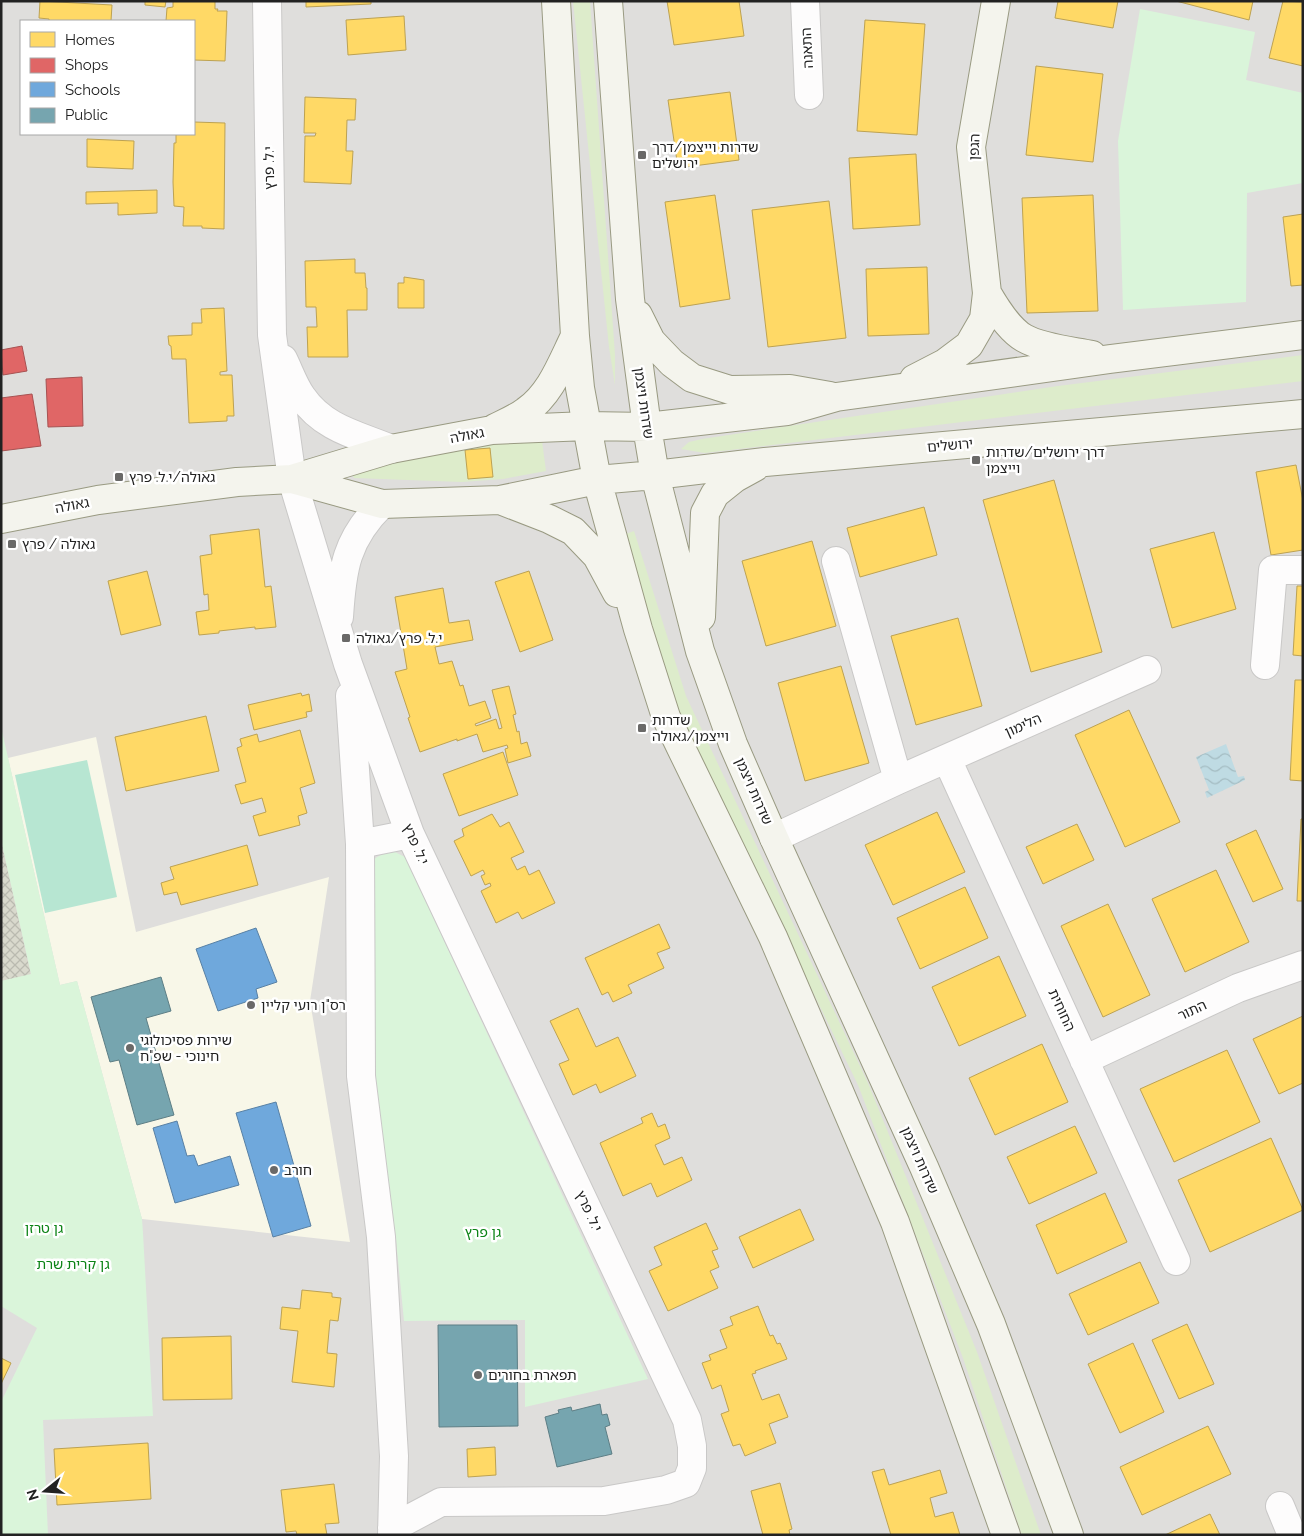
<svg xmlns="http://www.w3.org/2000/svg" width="1304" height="1536" font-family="Raleway,'Noto Sans Hebrew',sans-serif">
  <defs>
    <pattern id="construction-cross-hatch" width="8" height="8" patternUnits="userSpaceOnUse" patternTransform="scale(1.25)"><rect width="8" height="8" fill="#d9d9cd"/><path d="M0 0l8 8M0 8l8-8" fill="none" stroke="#babab0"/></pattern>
    <pattern id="water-waves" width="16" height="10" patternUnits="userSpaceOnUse" patternTransform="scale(1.25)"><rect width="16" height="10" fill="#bfdbe3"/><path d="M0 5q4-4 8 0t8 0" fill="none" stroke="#a4bcc2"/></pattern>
  </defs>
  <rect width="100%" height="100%" fill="#f0eeeb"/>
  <path fill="#dfdedc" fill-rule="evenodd" d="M 1,1 L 1303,1 L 1303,1535 L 1,1535 ZM 21,21 L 194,21 L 194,134 L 21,134 Z"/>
  <path fill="#f8f7e8" d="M 96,737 L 136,932 L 329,877 L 310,1001 L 350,1242 L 142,1219 L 77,981 L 60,985 L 8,758 Z"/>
  <path fill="url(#construction-cross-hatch)" d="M 1,840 L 31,975 L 1,981 Z"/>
  <path fill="#ddeccb" d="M 573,1 L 590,1 L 615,355 L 615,385 L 609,347 Z
    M 1303,355 L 1303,381 L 705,453 L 681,449 L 689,442 L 702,439 L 1058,386 Z
    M 542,441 L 546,471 L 503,479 L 462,482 L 354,478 L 351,472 L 498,442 Z
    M 634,531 L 686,696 L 868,1083 L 977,1352 L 1041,1535 L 1022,1535 L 963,1358 L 858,1085 L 666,689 L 623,535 Z"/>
  <path fill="#daf5da" d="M 1140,9 L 1255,32 L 1246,80 L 1303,93 L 1303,183 L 1247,193 L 1246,302 L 1123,310 L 1118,141 Z
    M 1,727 L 60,985 L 77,981 L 142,1219 L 143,1233 L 153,1416 L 43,1420 L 48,1535 L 1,1535 L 1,1402 L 37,1328 L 1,1306 L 1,981 L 31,974 L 1,840 Z
    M 395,852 L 405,857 L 648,1379 L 525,1407 L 525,1320 L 404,1321 L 396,1240 L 371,1076 L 368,865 C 376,856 383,853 395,852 Z"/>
  <path fill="#b7e6d2" d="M 87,760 L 117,897 L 45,913 L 15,775 Z"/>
  <path fill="url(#water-waves)" d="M 1226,744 L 1238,777 L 1244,776 L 1245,780 L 1207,798 L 1205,792 L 1209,790 L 1196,757 Z"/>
  <path fill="#ffd966" stroke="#bda252" d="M 40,1 L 112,5 L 111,21 L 49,21 L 49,19 L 39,18 Z
    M 145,1 L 166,1 L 165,7 L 145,5 Z
    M 173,1 L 215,1 L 215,9 L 218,9 L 217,11 L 227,11 L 225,61 L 194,60 L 194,21 L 166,21 L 167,8 L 173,7 Z
    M 306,1 L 371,1 L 371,4 L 306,7 Z
    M 667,1 L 739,1 L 744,36 L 674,45 Z
    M 1058,1 L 1118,1 L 1113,28 L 1055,18 Z
    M 1176,1 L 1253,1 L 1249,20 Z
    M 1283,1 L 1303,2 L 1303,66 L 1269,58 Z
    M 404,16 L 406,50 L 348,55 L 346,20 Z
    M 865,20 L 925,24 L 917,135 L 857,131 Z
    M 1036,66 L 1103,74 L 1093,162 L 1026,155 Z
    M 730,92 L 739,160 L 678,168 L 668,100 Z
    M 305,97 L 356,99 L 355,120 L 347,120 L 346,151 L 353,151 L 351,184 L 304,182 L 305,136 L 315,136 L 316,133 L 304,133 Z
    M 194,122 L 225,123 L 224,229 L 202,228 L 202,226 L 183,226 L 184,207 L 174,206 L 173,182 L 174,143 L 176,143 L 176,134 L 194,134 Z
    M 87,139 L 134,141 L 133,169 L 87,167 Z
    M 916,154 L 920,225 L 853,229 L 849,158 Z
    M 157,190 L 157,213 L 118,215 L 118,203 L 86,204 L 86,192 Z
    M 715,195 L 730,299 L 680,307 L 665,202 Z
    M 1093,195 L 1098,311 L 1027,313 L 1022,198 Z
    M 829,201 L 846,338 L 768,347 L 752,210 Z
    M 1303,214 L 1303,285 L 1291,286 L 1283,217 Z
    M 355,259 L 355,273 L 365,273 L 366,288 L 367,288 L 367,310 L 347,310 L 348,357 L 308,357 L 307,327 L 317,327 L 316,307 L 306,307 L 305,261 Z
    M 927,267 L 929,334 L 868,336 L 866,269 Z
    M 404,277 L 424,280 L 424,308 L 398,308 L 398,283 L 404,283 Z
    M 224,308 L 227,371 L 220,372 L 220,375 L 232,375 L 234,416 L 227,416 L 227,421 L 189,423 L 186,359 L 172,359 L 171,346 L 169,345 L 168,336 L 192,335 L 192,323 L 202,323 L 201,309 Z
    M 490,448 L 493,477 L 468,479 L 465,450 Z
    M 1296,465 L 1303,501 L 1303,550 L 1271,555 L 1256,472 Z
    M 1054,480 L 1102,652 L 1031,672 L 983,500 Z
    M 924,507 L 937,555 L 860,577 L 847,528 Z
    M 259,529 L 265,587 L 271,586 L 276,627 L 255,629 L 255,627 L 219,631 L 219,633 L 199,635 L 196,612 L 209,610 L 208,594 L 204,595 L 200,556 L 212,554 L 210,535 Z
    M 1214,532 L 1236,609 L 1172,628 L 1150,549 Z
    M 812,541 L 836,626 L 766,646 L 742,561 Z
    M 147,571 L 161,625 L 121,635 L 108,581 Z
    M 529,571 L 553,640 L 520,652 L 495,582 Z
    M 1297,586 L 1303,586 L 1303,656 L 1293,655 Z
    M 443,588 L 449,623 L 469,620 L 473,640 L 435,647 L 439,664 L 452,661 L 460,686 L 463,685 L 469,706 L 485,701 L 491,718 L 475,724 L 476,726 L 496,719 L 499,729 L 502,728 L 492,690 L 509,686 L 516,714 L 513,715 L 517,732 L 519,731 L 521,744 L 527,742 L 531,756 L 508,763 L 505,749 L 508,748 L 507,745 L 483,752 L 477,734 L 457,741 L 457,739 L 420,752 L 408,718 L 410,717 L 395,672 L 407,669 L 395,597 Z
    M 958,618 L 982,706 L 916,725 L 891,636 Z
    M 841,666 L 869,763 L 805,781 L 778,683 Z
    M 1295,680 L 1303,680 L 1303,781 L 1290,780 Z
    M 301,693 L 302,696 L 309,694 L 312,711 L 306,712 L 307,717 L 254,730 L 248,705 Z
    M 1129,710 L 1180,822 L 1125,847 L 1075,735 Z
    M 206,716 L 219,771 L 126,791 L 115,737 Z
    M 300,730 L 315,783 L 300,788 L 307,813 L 298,816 L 300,825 L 259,836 L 253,816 L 266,812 L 262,798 L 241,804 L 235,785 L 246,782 L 237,748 L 242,746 L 240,739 L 257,734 L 259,742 Z
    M 503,752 L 518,795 L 459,816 L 443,774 Z
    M 937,812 L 965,872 L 893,905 L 865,845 Z
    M 492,814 L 500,827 L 509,822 L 524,852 L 511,858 L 517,870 L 525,866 L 529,875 L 539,870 L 555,903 L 522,919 L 518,912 L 496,923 L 481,891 L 491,886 L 490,883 L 485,885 L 481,876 L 485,874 L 483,870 L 471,876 L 454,841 L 464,836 L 462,829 Z
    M 1301,819 L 1303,819 L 1303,901 L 1297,901 Z
    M 1077,824 L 1094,860 L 1043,884 L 1026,847 Z
    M 1256,830 L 1283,889 L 1253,902 L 1226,844 Z
    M 247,845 L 258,885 L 181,905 L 177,892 L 164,895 L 161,883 L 174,879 L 170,867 Z
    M 1216,870 L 1249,942 L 1185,972 L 1152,899 Z
    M 965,887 L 988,938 L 920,969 L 897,918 Z
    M 1108,904 L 1150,995 L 1103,1017 L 1061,926 Z
    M 659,924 L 670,948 L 657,953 L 664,968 L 628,985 L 632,993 L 613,1002 L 608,992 L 602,995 L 585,958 Z
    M 999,956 L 1026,1016 L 959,1046 L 932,987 Z
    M 578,1008 L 596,1047 L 618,1037 L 636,1076 L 600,1093 L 596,1084 L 573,1095 L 559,1064 L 569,1060 L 550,1021 Z
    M 1303,1016 L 1303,1083 L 1279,1094 L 1253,1039 Z
    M 1042,1044 L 1068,1102 L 995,1135 L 969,1078 Z
    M 1227,1050 L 1260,1122 L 1174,1162 L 1140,1089 Z
    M 652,1113 L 658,1127 L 665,1124 L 670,1138 L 655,1145 L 664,1165 L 682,1157 L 692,1180 L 657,1197 L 651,1183 L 623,1196 L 600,1143 L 643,1123 L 641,1118 Z
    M 1075,1126 L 1097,1173 L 1029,1204 L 1007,1157 Z
    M 1271,1138 L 1303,1210 L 1210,1252 L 1178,1180 Z
    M 1105,1193 L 1127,1242 L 1057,1274 L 1036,1225 Z
    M 800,1209 L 814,1240 L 753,1268 L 739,1237 Z
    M 706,1223 L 718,1249 L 712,1251 L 719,1267 L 710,1271 L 718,1288 L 668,1311 L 649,1271 L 662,1265 L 654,1247 Z
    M 1140,1262 L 1159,1303 L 1088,1335 L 1069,1294 Z
    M 302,1290 L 332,1293 L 332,1297 L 341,1298 L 338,1321 L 330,1320 L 327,1353 L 337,1354 L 334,1387 L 292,1382 L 298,1331 L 280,1329 L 282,1307 L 300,1309 Z
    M 758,1306 L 770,1336 L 773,1335 L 777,1344 L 780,1343 L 787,1359 L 755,1371 L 756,1373 L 752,1374 L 762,1400 L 779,1394 L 788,1417 L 769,1424 L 776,1443 L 745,1456 L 740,1444 L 733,1446 L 721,1414 L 729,1411 L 721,1385 L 712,1389 L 702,1363 L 711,1360 L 709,1355 L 727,1348 L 720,1330 L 733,1325 L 730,1317 Z
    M 1187,1324 L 1214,1384 L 1179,1399 L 1152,1340 Z
    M 231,1336 L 232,1399 L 163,1400 L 162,1338 Z
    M 1133,1343 L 1164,1412 L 1120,1433 L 1088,1364 Z
    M 1,1358 L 11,1363 L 1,1384 Z
    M 1208,1426 L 1231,1474 L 1142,1515 L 1120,1467 Z
    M 148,1443 L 151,1499 L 57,1505 L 54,1449 Z
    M 495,1447 L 496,1475 L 468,1477 L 467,1449 Z
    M 884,1469 L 889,1485 L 940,1470 L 947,1493 L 930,1498 L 935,1517 L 953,1512 L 960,1535 L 891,1535 L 872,1472 Z
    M 780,1483 L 792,1529 L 789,1530 L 790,1535 L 763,1535 L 751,1491 Z
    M 334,1484 L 339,1523 L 325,1524 L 327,1535 L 297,1535 L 296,1531 L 286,1532 L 281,1490 Z
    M 1210,1514 L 1220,1535 L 1165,1535 Z"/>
  <path fill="#e06666" stroke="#a75252" d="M 22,346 L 27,371 L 3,375 L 1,350 Z
    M 82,377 L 83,426 L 48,427 L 46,379 Z
    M 32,394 L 41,446 L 1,451 L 1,398 Z"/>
  <path fill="#6fa8dc" stroke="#5880a4" d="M 256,928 L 277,982 L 256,989 L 258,998 L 218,1011 L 196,949 Z
    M 276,1102 L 311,1226 L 273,1237 L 236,1113 Z
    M 177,1121 L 187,1156 L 194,1155 L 198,1166 L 230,1156 L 239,1185 L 175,1203 L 153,1128 Z"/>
  <path fill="#76a5af" stroke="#5d7e85" d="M 161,977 L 171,1011 L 146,1018 L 174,1115 L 137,1125 L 119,1060 L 110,1062 L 91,997 Z
    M 438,1325 L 517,1325 L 518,1426 L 439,1427 Z
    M 600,1404 L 602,1415 L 607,1414 L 610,1425 L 605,1427 L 612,1454 L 557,1467 L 545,1417 L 559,1413 L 558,1410 L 571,1407 L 572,1411 Z"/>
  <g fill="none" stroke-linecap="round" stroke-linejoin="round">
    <defs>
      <path id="street" d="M 267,1 L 272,335 L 292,479 L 348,664 L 410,834 L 687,1420 L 692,1446 L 692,1468 L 686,1483 L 666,1490 L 604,1501 L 441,1502 L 392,1528
        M 805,1 L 809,95
        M 283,359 C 289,371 294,386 302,397 C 324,429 358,435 391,449
        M 836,561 L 898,780
        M 339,617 C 342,569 346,539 382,504
        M 1265,665 L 1273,570 L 1303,570
        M 350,696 L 360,844 L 361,1076 L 381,1237 L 394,1456 L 392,1535
        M 947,759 L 1176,1261
        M 774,838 L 898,780 L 1147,670
        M 360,844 L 410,834
        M 1084,1060 L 1238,988 L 1303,965
        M 1280,1506 L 1292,1535"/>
      <path id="secondary" d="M 556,1 L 575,336 L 580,388 L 597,480 L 638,629 L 666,717 L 773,937 L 895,1222 L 1006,1535
        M 608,1 L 630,299 L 647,427 L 655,475 L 700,651 L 733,744 L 774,838 L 924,1167 L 991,1324 L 1069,1535
        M 987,293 C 995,307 1010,330 1024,338 C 1041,348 1072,351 1092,355
        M 638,315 L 651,341 L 672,363 L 692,378 L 730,390 L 790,389 L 830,396
        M 914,379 L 945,363 L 969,345 L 984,319 L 987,293 L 971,147 L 996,1
        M 495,428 C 505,423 517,418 526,411 C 551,394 562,362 575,336
        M 292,479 L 382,504 L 500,500 L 597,480 L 655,475 L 765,462 L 1303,414
        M 500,500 L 549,519 L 573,531 L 597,556 L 617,593
        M 1,519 L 98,500 L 237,482 L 292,479 L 391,449 L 492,430 L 587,426 L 647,427 L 787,411 L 836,397 L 1110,359 L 1303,335
        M 701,617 L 705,513 L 715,494 L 735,478 L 755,467"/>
    </defs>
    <use href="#street" stroke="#c9c8c7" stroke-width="30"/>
    <use href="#secondary" stroke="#999a82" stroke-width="30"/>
    <use href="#street" stroke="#fdfcfc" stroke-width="28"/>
    <use href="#secondary" stroke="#f4f4ed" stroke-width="28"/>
  </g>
  <g fill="#6a6968" stroke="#fff" stroke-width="2">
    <rect x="637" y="150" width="10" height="10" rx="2.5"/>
    <rect x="971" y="455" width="10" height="10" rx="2.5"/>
    <rect x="114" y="472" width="10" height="10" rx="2.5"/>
    <rect x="7" y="539" width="10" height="10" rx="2.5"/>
    <rect x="341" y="633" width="10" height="10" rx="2.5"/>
    <rect x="637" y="723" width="10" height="10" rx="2.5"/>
    <circle cx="251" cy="1005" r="5"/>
    <circle cx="130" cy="1048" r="5"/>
    <circle cx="274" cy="1170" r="5"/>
    <circle cx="478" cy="1375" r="5"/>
  </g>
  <g text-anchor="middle" stroke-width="5" stroke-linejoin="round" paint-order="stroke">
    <g font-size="14" fill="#222" stroke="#fff">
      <text transform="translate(807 48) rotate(-93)" y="5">התאנה</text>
      <text transform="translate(974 147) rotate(-88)" y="5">הגפן</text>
      <text transform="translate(269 168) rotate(-91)" y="5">י.ל. פרץ</text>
      <text transform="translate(644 403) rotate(82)" y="5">שדרות ויצמן</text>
      <text transform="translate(467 435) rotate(-11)" y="5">גאולה</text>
      <text transform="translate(950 445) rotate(-5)" y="5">ירושלים</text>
      <text transform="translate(72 505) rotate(-11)" y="5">גאולה</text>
      <text transform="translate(1023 725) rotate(-24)" y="5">הלימון</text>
      <text transform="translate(754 791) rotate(66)" y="5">שדרות ויצמן</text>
      <text transform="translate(416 844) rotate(66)" y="5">י.ל. פרץ</text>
      <text transform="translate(1062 1010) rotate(65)" y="5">החוחית</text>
      <text transform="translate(1192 1010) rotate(-25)" y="5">התור</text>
      <text transform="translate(920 1160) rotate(66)" y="5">שדרות ויצמן</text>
      <text transform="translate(589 1211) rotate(65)" y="5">י.ל. פרץ</text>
    </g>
    <g font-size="14" fill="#222" stroke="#fff" text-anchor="start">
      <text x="652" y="152">שדרות וייצמן/דרך<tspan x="652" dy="16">ירושלים</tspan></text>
      <text x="986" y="457">דרך ירושלים/שדרות<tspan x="986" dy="16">וייצמן</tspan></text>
      <text x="129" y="482">גאולה/י.ל. פרץ</text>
      <text x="22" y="549">גאולה / פרץ</text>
      <text x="356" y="643">י.ל. פרץ/גאולה</text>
      <text x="652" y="725">שדרות<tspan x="652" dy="16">וייצמן/גאולה</tspan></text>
      <text x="261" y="1010">רס"ן רועי קליין</text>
      <text x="140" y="1045">שירות פסיכולוגי<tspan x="140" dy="16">חינוכי - שפ"ח</tspan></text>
      <text x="284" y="1175">חורב</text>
      <text x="488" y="1380">תפארת בחורים</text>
    </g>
    <g font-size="14" fill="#0c8416" stroke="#fff">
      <text x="44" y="1233">גן טרזן</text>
      <text x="483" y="1237">גן פרץ</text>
      <text x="73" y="1269">גן קרית שרת</text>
    </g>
  </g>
  <rect width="1304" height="1536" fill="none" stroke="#222222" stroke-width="5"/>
  <rect x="20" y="20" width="175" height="115" fill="#ffffff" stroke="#a7a7a7"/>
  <rect x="30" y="32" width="25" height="15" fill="#ffd966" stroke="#a7a7a7"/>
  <text x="65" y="45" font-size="15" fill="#222222">Homes</text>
  <rect x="30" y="58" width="25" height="15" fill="#e06666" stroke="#a7a7a7"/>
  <text x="65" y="70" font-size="15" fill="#222222">Shops</text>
  <rect x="30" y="82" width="25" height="15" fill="#6fa8dc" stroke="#a7a7a7"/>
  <text x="65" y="95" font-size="15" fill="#222222">Schools</text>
  <rect x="30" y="108" width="25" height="15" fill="#76a5af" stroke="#a7a7a7"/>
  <text x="65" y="120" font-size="15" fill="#222222">Public</text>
  <g transform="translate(45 1491) rotate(253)" stroke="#ffffff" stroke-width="4" paint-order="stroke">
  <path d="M0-4L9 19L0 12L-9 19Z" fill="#222222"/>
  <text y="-8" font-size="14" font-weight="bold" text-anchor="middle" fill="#222222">N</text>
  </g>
</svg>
